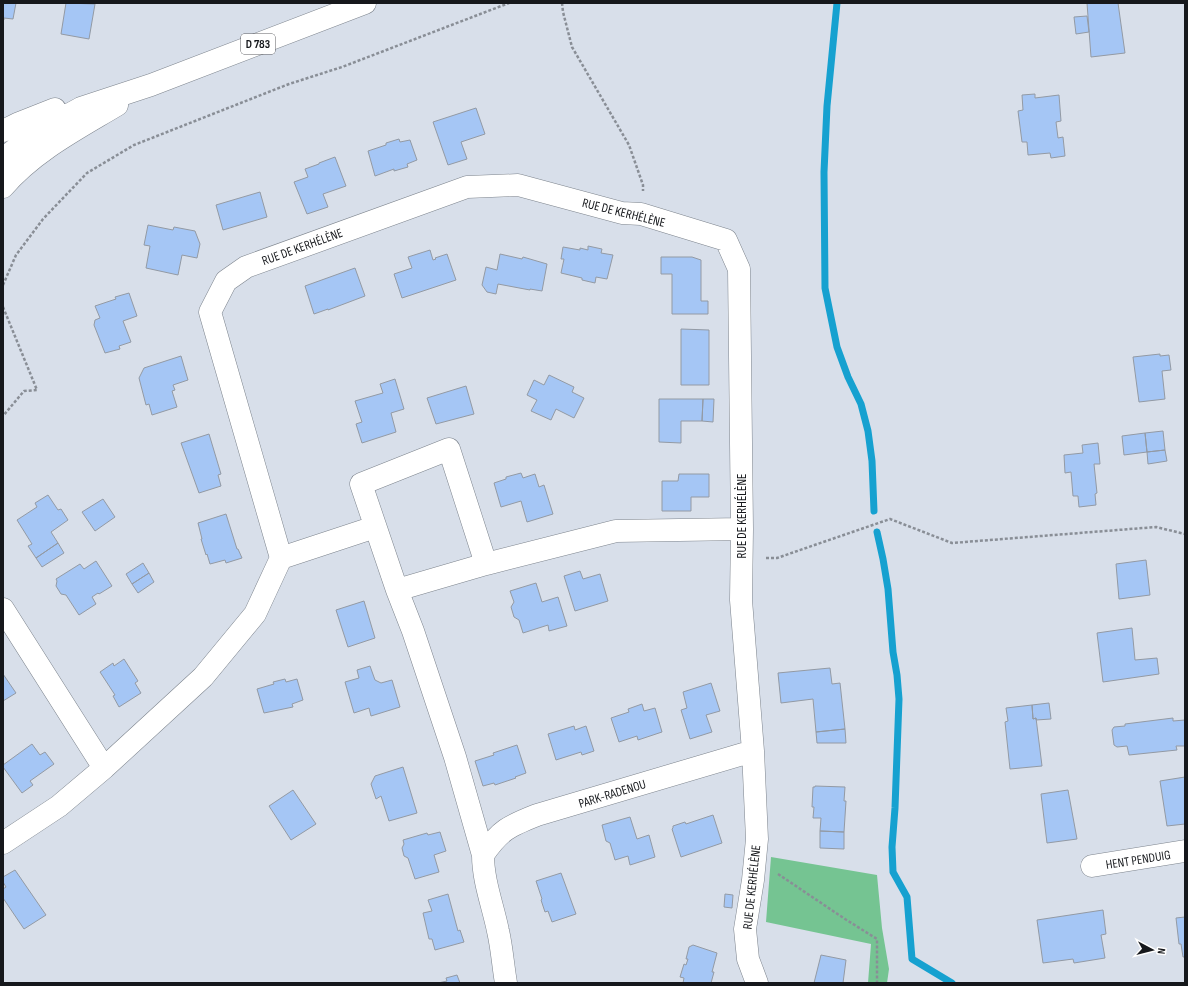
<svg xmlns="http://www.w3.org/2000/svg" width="1188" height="986" font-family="'Sofia Sans Condensed',sans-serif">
  <rect width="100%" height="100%" fill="#d8dfea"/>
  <path fill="#75c492" d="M 771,857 L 877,875 L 882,928 L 889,969 L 887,983 L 868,983 L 871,944 L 766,922 Z"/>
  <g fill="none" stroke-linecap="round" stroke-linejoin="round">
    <path stroke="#16a1d0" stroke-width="7" d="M 837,3 L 827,106 L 824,172 L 825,288 L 837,347 L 848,377 L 861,404 L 868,431 L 872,461 L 874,511
      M 877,532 L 883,559 L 888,589 L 893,652 L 897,675 L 899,699 L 895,808 L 892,847 L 893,872 L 907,897 L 912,959 L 952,983"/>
  </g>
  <path fill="#a5c6f5" stroke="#939aa4" d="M 3,3 L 16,3 L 13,19 L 4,18 L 4,20 L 3,20 Z
    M 66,3 L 95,4 L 89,39 L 61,34 Z
    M 1087,3 L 1118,3 L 1125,53 L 1091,57 Z
    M 1087,16 L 1089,32 L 1076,34 L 1074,17 Z
    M 1035,94 L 1035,98 L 1059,95 L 1061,121 L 1056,122 L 1058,138 L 1063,137 L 1065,156 L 1051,158 L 1050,153 L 1028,155 L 1027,142 L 1022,142 L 1018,111 L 1023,110 L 1022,95 Z
    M 476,108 L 485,134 L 461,142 L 467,159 L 448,165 L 433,122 Z
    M 399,139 L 400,142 L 410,140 L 417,160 L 407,164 L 408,167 L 394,171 L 394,169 L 375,176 L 368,151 L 386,145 L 386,143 Z
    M 335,157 L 346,186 L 323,194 L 328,207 L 307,214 L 294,182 L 308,177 L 305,169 L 319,164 L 319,163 Z
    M 260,192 L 267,217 L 223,230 L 216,205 Z
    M 148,225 L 173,230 L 174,227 L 195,231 L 200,244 L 197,258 L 182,255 L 178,275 L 146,268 L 150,246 L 144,245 Z
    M 588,246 L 602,249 L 601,253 L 613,255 L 607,279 L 596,277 L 595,283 L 582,280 L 582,278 L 561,273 L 564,259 L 561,259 L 563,247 L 580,250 L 580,248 L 588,250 Z
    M 430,250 L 433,260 L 436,259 L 435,258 L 447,254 L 456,280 L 402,298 L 394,274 L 412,268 L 408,257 Z
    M 500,254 L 522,259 L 523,257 L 547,264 L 542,291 L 530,289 L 530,290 L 498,284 L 496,294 L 487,292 L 482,285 L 486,267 L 497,270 Z
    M 661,257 L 692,257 L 701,260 L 701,301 L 708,301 L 708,314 L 672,314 L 672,274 L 661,274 Z
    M 355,268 L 365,296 L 328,310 L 328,309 L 314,314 L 305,286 Z
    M 129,293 L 137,316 L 123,321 L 131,342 L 119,346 L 120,349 L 105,353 L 94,325 L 95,320 L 100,318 L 95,306 L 116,299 L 115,297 Z
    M 681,329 L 709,330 L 709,385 L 681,385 Z
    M 1160,354 L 1160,356 L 1169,355 L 1171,370 L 1162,371 L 1165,399 L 1139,402 L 1133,357 Z
    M 181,356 L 188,380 L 173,385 L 175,390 L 172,391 L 177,407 L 152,415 L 149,404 L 146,405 L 139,378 L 144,368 Z
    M 549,375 L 574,387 L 572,392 L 584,398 L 574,418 L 556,409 L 551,420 L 531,411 L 537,400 L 527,395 L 534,380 L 544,385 Z
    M 395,379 L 404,409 L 391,413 L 396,432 L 362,443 L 356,424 L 362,422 L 355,401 L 383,393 L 380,384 Z
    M 466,386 L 474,414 L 436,424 L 427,398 Z
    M 659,399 L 703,399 L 702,421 L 681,421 L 681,443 L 659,442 Z
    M 703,399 L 714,399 L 713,422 L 702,421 Z
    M 1163,431 L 1165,450 L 1147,452 L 1145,433 Z
    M 1145,433 L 1147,452 L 1124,455 L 1122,436 Z
    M 209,434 L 221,474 L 218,475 L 221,486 L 199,493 L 181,443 Z
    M 1098,443 L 1100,464 L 1094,464 L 1097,493 L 1095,494 L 1096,505 L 1079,507 L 1078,496 L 1073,496 L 1071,472 L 1065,473 L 1064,455 L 1083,453 L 1082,445 Z
    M 1165,450 L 1167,461 L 1148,464 L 1147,452 Z
    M 521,473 L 523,478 L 535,474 L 539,487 L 544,485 L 553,514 L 527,522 L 521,501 L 501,507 L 494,483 L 506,479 L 506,477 Z
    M 679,474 L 709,474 L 709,497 L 691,497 L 691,511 L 662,511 L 662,481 L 678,481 Z
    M 48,495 L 58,510 L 61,509 L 68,520 L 51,532 L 58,543 L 36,558 L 28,546 L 32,544 L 17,520 L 37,507 L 35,503 Z
    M 103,499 L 115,517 L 95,531 L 82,512 Z
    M 226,514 L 237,549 L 238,549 L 242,558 L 226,563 L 225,560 L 210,564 L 207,554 L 206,555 L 201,539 L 202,539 L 198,523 Z
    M 58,543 L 64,553 L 42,567 L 36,558 Z
    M 1146,560 L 1150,595 L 1119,599 L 1116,564 Z
    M 96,561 L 112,586 L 99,594 L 98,593 L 92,597 L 96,604 L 79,615 L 66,595 L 61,594 L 56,586 L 57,581 L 56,579 L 80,564 L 84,569 Z
    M 143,563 L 149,573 L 132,584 L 126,574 Z
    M 580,571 L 583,579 L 600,574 L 608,601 L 575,611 L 564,576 Z
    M 149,573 L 154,582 L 138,593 L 132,584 Z
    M 536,583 L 542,602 L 558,597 L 567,626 L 549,631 L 548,625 L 523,633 L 519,620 L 514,617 L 511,607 L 514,602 L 510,591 Z
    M 364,601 L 375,638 L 348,647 L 336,610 Z
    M 1132,628 L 1135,660 L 1157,658 L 1159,674 L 1103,682 L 1097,633 Z
    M 124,659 L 138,681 L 135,683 L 141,693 L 119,707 L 113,696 L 115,695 L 100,672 L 113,663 L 114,666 Z
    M 370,666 L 375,680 L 381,683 L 392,680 L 400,707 L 371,716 L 369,708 L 354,713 L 345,682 L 359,678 L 357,670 Z
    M 830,668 L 832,684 L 840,683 L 845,729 L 816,732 L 813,699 L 781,703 L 778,673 Z
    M 3,674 L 16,693 L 3,701 Z
    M 285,679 L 286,682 L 297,679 L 303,700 L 292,704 L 293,707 L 264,713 L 257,689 L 274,684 L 273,682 Z
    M 711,683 L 720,711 L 706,715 L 712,732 L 690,739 L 681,710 L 687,708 L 683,692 Z
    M 1049,703 L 1051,719 L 1036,720 L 1036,718 L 1033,719 L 1032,705 Z
    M 642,704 L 644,711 L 655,708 L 662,732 L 638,740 L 637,736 L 619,742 L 611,718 L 629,712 L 628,709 Z
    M 1032,705 L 1033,719 L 1036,718 L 1042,766 L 1010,769 L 1005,722 L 1008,721 L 1006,708 Z
    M 1173,718 L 1173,721 L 1185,720 L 1185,746 L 1176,746 L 1177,750 L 1129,755 L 1127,746 L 1117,747 L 1114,745 L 1112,730 L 1114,727 L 1125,726 L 1125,724 Z
    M 574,726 L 575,730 L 586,726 L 594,751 L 582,755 L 581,752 L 556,760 L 548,734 Z
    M 845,729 L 846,743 L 817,743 L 816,732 Z
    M 32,744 L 40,755 L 45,752 L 54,764 L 30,781 L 33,785 L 22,793 L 3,767 L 3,765 Z
    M 517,745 L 526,773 L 515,777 L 516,778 L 495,785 L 494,783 L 483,786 L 475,761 L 494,755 L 493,753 Z
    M 403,767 L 417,813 L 389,821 L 381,796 L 376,799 L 371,784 L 375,776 Z
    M 1185,777 L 1185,824 L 1167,826 L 1160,781 Z
    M 815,786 L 845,787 L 844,801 L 846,801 L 844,832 L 820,831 L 821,818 L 813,818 L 814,807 L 812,807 L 813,787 L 815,787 Z
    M 293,790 L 316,824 L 291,840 L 269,806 Z
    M 1068,790 L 1077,839 L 1047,843 L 1041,794 Z
    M 713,815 L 722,843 L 681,857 L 672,829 L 673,828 L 673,826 L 685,822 L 686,824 Z
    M 630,817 L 637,839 L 649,835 L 655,857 L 630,865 L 628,856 L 615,860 L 610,843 L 606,841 L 602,825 Z
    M 820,831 L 844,832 L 844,849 L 820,848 Z
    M 440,832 L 446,851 L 434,855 L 439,872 L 415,879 L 408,858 L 404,856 L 402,848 L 404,844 L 403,840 L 427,833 L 428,835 Z
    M 15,870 L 46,915 L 24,929 L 3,898 L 3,889 L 6,887 L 3,882 L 3,877 Z
    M 561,873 L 576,914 L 552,922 L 548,911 L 545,912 L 541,900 L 542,899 L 536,881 Z
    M 448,894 L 458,931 L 460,930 L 464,942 L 435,950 L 432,939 L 429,939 L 423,913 L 432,911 L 428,900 Z
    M 725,894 L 733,895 L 732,908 L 724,907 Z
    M 1103,910 L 1106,934 L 1101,935 L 1105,958 L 1074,963 L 1073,959 L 1043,963 L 1037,920 Z
    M 1185,917 L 1185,957 L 1183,957 L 1181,944 L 1179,944 L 1176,918 Z
    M 693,945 L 717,953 L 712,972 L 714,972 L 711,983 L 683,983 L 684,978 L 680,977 L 684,964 L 686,965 L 688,959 L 686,959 L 689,947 Z
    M 821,955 L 846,960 L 843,983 L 814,983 Z
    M 457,975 L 460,983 L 438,983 L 447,981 L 446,978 Z"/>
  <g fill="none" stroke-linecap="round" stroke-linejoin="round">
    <defs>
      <path id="minor" d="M 449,449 L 486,564 L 397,590 L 361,484 Z
        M 281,558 L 375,527
        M 486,564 L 616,531 L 742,529
        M 397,590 L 413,631 L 455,757 L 483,855 C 483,881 493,906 498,931 C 502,948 503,966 506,983
        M 3,609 L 104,768
        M 3,843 L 59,806 L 104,768 L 203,677 L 255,614 L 281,558 L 210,312 L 226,281 L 246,267 L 467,187 L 518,185 L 622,213 L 641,214 L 726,240 L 739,269 L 742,529 L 741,600 L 753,751 L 757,839 L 753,880 L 745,929 L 748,959 L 757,983
        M 483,855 C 500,830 509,826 537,815 L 753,751
        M 1092,866 L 1185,851"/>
      <path id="major" d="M 3,131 L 17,124 L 55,109
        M 3,159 L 37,132 L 81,108 L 151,85 L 365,3
        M 3,187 C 34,151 77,129 117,105"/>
    </defs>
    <use href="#minor" stroke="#7d848d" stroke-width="23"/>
    <use href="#major" stroke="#7d848d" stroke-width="23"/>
    <path stroke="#898e96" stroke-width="2.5" stroke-dasharray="3 2" stroke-linecap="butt" d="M 562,3 L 563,12 L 572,47 L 629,145 L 643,185 L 643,191
      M 3,285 L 16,255 L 43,219 L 87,173 L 134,145 L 289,84 L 342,67 L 509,3
      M 3,307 L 37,390 L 24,391 L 3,416
      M 766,558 L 777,558 L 890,519 L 952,543 L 1156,527 L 1185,534
      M 778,874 L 845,919 L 877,939 L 877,983"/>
    <use href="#minor" stroke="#fff" stroke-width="22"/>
    <use href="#major" stroke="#fff" stroke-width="22"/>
  </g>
  <g text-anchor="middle" stroke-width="3.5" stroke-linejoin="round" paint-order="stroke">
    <rect fill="#fff" stroke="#5c5d60" stroke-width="1" x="241" y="34" width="34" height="20" rx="3"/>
    <g font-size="12" font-weight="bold" fill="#16181c">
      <text x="258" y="48">D 783</text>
    </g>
    <g font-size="13" fill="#16181c" stroke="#fff">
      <text transform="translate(624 212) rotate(14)" y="5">RUE DE KERHÉLÈNE</text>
      <text transform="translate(302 246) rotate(-20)" y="5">RUE DE KERHÉLÈNE</text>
      <text transform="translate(741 516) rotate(-90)" y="5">RUE DE KERHÉLÈNE</text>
      <text transform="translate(612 793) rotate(-17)" y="5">PARK-RADENOU</text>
      <text transform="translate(1138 859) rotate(-9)" y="5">HENT PENDUIG</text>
      <text transform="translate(751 887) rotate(-84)" y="5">RUE DE KERHÉLÈNE</text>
    </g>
  </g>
  <rect width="1188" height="986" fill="none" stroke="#16181c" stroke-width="8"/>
  <g transform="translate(1152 950) rotate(97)" stroke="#ffffff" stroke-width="3" paint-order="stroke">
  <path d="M0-3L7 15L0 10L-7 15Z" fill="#16181c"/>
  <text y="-6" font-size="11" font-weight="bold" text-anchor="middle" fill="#16181c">N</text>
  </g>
</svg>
